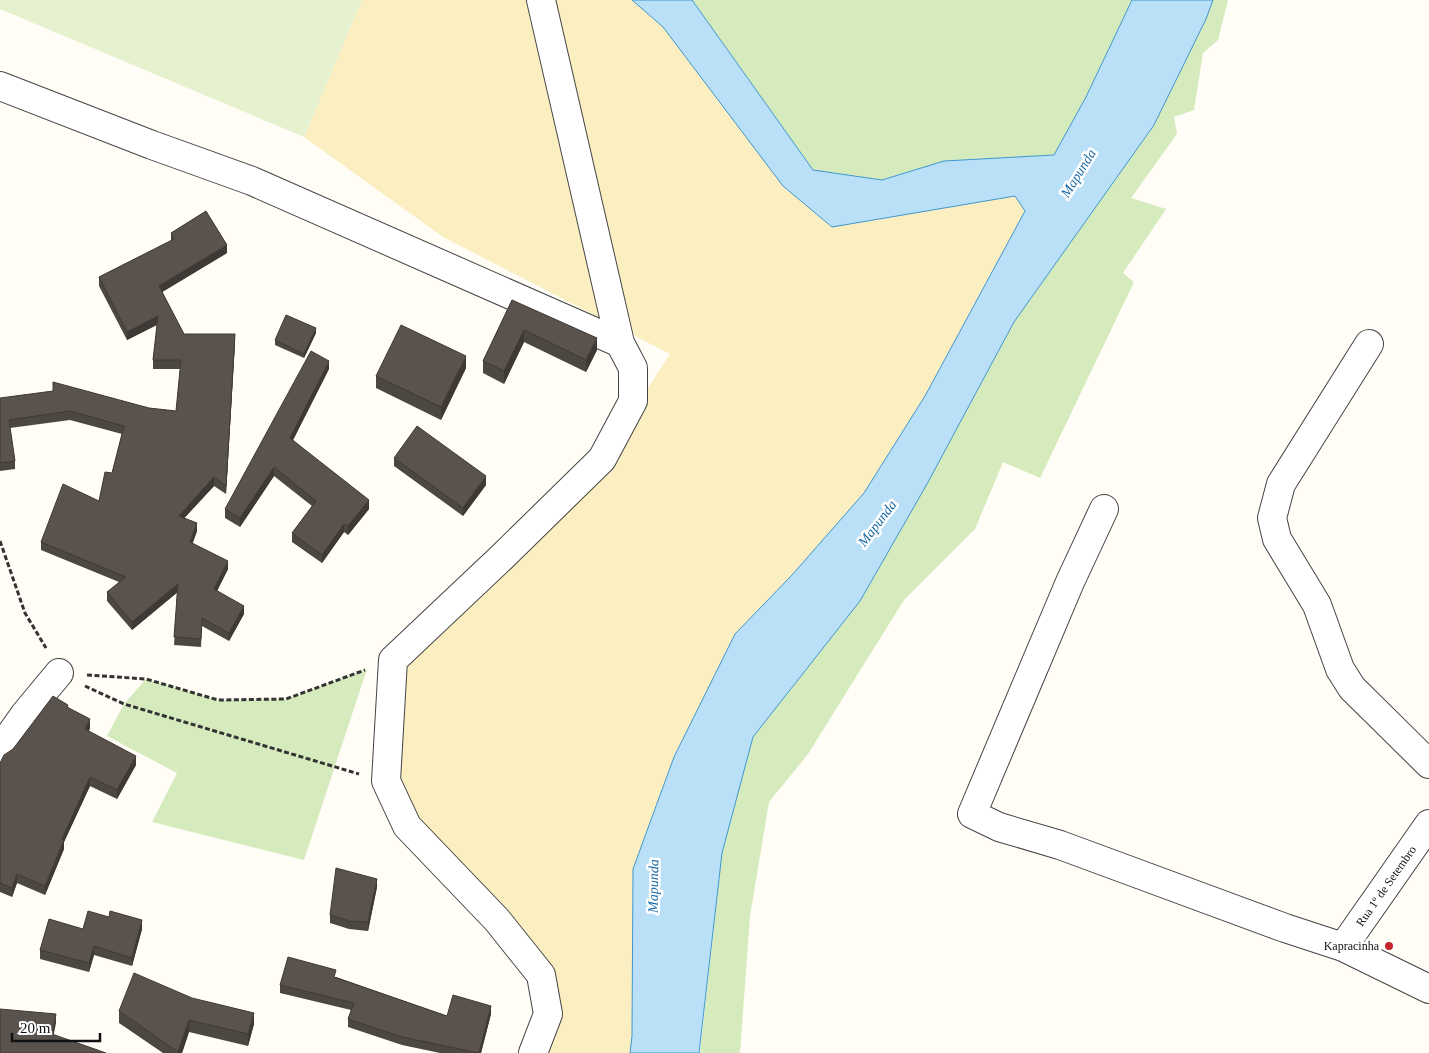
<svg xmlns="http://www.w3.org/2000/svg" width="1429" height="1053" font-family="Georgia,serif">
  <rect width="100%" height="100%" fill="#fffdf5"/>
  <path fill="#d5ebbd" d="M 692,0 L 1132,0 L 1086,97 L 1054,155 L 944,161 L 882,180 L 813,170 Z
    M 1213,0 L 1228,0 L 1218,40 L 1203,53 L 1194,110 L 1174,117 L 1177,134 L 1131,198 L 1166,209 L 1123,273 L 1134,282 L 1040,478 L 1003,462 L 975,529 L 904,600 L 808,754 L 769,802 L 750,916 L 740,1053 L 700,1053 L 722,853 L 753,737 L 860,600 L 927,484 L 1014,322 L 1154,125 L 1206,19 Z
    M 367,669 L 304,860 L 152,822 L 177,773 L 107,736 L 124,704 L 146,679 L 218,700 L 286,699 Z"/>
  <path fill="#fbeec1" d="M 362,0 L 632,0 L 663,27 L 831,227 L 1015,196 L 1025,211 L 925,396 L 864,493 L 792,575 L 735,634 L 674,757 L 633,869 L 632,1036 L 630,1053 L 533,1053 L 541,975 L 386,781 L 393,660 L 602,459 L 670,354 L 443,237 L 304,137 Z"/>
  <path fill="#e6f2cf" d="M 0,0 L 362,0 L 304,137 L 0,9 Z"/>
  <path fill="#b9e0f7" stroke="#3f96cf" d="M 632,0 L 692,0 L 813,170 L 882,180 L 944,161 L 1054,155 L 1086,97 L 1132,0 L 1213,0 L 1206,19 L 1154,125 L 1014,322 L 927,484 L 860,601 L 753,737 L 722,853 L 699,1053 L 630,1053 L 632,1036 L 633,869 L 674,757 L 735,634 L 792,575 L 864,493 L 925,396 L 1025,211 L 1015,196 L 832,227 L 783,186 L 663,27 Z"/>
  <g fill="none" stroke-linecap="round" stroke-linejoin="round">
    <defs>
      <path id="minor" d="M 541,0 L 620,343
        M 0,86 L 152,145 L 252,181 L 620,343 L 633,368 L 633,401 L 602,459 L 502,557 L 393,660 L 386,781 L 407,826 L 497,920 L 541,975 L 548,1014 L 533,1053
        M 1369,344 L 1281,484 L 1272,518 L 1277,539 L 1317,605 L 1340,669 L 1352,688 L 1429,764
        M 1104,509 L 1070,582 L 972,814 L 999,827 L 1060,845 L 1285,928 L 1343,947 L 1429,989
        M 0,749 L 25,714 L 59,673
        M 1343,947 L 1429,824"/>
    </defs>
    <use href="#minor" stroke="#444" stroke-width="30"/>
    <path stroke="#333" stroke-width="3" stroke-dasharray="5 2.5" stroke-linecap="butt" d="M 0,541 L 25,613 L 46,648
      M 87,675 L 146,679 L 218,700 L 286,699 L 365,670
      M 85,686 L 124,704 L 359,774"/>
    <use href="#minor" stroke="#fff" stroke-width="28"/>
  </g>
  <path fill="#4d4742" d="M 171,233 L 227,253 L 162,292 L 184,334 L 235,342 L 226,494 L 214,486 L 184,518 L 197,531 L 192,544 L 228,569 L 217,591 L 244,614 L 229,641 L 202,626 L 201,647 L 174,645 L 177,592 L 132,630 L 107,601 L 107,592 L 119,582 L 41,550 L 41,542 L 99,501 L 112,473 L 122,434 L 70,420 L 10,428 L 15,461 L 15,469 L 0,471 L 0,398 L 149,408 L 176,411 L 180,369 L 153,369 L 153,360 L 157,325 L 127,340 L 99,286 L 99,277 L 171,241 Z
    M 512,300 L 597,350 L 586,372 L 524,342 L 504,384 L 483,373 L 483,361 Z
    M 316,333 L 304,358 L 275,345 L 275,340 Z
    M 466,368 L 441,420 L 376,388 L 376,376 Z
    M 329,369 L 293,440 L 369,509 L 348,535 L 344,532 L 322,563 L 292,542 L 292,533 L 312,506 L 274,476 L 240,527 L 225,518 L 225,509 Z
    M 394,458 L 486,485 L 463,516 L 394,466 Z
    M 68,707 L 90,728 L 89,731 L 136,765 L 117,799 L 90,786 L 64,842 L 64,849 L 45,895 L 17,883 L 12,897 L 0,892 L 0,763 L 13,749 Z
    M 377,887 L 368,931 L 349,929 L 330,923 L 330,915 Z
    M 83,929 L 142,929 L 132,966 L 94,955 L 89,972 L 40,959 L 40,950 Z
    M 336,977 L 447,1016 L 491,1014 L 481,1053 L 440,1053 L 402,1045 L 348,1027 L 348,1019 L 351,1010 L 280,993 L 280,985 Z
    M 119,1011 L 254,1024 L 248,1046 L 189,1032 L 182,1053 L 163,1053 L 119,1023 Z"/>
  <path fill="#3f3936" d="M 227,245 L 227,253 L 159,294 L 159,286 Z
    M 158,316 L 158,324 L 127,340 L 127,332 Z
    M 316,328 L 316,333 L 304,358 L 304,354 Z
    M 524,330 L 524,342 L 504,384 L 504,371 Z
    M 235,334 L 235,342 L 226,494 L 226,486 Z
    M 597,338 L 597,350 L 586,372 L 586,360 Z
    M 466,356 L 466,368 L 441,420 L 441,407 Z
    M 329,361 L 329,369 L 290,446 L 290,438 Z
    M 274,467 L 274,476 L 240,527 L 240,518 Z
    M 486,476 L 486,485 L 463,516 L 463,508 Z
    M 214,477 L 214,486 L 179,524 L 179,516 Z
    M 369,500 L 369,509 L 348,535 L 348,526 Z
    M 197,523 L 197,531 L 190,551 L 190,542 Z
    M 344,524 L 344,532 L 322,563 L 322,555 Z
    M 228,561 L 228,569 L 214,597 L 214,589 Z
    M 178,584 L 178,592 L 132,630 L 132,622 Z
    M 244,606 L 244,614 L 229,641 L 229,633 Z
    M 90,719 L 90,728 L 85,738 L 85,729 Z
    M 136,756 L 136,765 L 117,799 L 117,790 Z
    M 90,777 L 90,786 L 64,842 L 64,849 L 45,895 L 45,886 L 62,839 Z
    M 17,874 L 17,883 L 12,897 L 12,888 Z
    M 377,879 L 377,887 L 368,931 L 368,922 Z
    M 142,920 L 142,929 L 132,966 L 132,958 Z
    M 94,946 L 94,955 L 89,972 L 89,963 Z
    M 491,1006 L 491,1014 L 481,1053 L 479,1053 Z
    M 254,1013 L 254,1024 L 248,1046 L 248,1034 Z
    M 56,1014 L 56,1023 L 52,1043 L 52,1034 Z
    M 189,1020 L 189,1032 L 182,1053 L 178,1053 Z"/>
  <path fill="#5a524d" stroke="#3f3936" d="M 206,211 L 227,245 L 159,286 L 184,334 L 235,334 L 226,486 L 214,477 L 179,516 L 197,523 L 190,542 L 228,561 L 214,589 L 244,606 L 229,633 L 202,618 L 201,639 L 174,637 L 178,584 L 132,622 L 107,592 L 126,577 L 41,542 L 63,484 L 99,501 L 105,472 L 112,473 L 124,426 L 70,411 L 9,420 L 15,461 L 0,463 L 0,398 L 53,391 L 53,382 L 149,408 L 176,411 L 181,360 L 153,360 L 158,316 L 127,332 L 99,277 L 174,239 L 171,233 Z
    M 512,300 L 597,338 L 586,360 L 524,330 L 504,371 L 483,361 Z
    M 286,315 L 316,328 L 304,354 L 275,340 Z
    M 401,325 L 466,356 L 441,407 L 376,376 Z
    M 311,351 L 329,361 L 290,438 L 369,500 L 348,526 L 344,524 L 322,555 L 292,533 L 316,501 L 274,467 L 240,518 L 225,509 Z
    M 417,426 L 486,476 L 463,508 L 394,458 Z
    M 53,696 L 68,705 L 67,707 L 90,719 L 85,729 L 136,756 L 117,790 L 90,777 L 62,839 L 64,840 L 45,886 L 17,874 L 12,888 L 0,883 L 0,763 L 4,755 L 13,749 Z
    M 336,868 L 377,879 L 368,922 L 349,921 L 330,915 Z
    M 88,911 L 109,917 L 110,911 L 142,920 L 132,958 L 94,946 L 89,963 L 40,950 L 49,919 L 83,929 Z
    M 288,957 L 336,970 L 334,977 L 447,1016 L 453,995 L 491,1006 L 479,1053 L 402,1037 L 348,1019 L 354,1003 L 280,985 Z
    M 134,973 L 192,998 L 254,1013 L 248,1034 L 189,1020 L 178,1052 L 119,1011 Z
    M 0,1009 L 56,1014 L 52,1034 L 106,1053 L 0,1053 Z"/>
  <circle fill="#c4262e" stroke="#fff" stroke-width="2" cx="1389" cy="946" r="5"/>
  <g text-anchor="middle" stroke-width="5" stroke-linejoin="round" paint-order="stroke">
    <g font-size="12" fill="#111" stroke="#fff">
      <text transform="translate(1386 886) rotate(-55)" y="4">Rua 1º de Setembro</text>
    </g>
    <g font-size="12" fill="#111" stroke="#fff" text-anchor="end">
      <text x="1379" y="950">Kapracinha</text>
    </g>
    <g font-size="14" font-style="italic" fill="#1768a6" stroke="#fff">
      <text transform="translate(1078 173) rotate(-58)" y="5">Mapunda</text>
      <text transform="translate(877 523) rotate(-53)" y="5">Mapunda</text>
      <text transform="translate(653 886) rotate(-89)" y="5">Mapunda</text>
    </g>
  </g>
  <path d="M12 1033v8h88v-8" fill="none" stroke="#111111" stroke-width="2.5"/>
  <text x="20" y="1033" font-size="15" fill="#111111" stroke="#ffffff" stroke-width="4" paint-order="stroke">20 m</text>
</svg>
